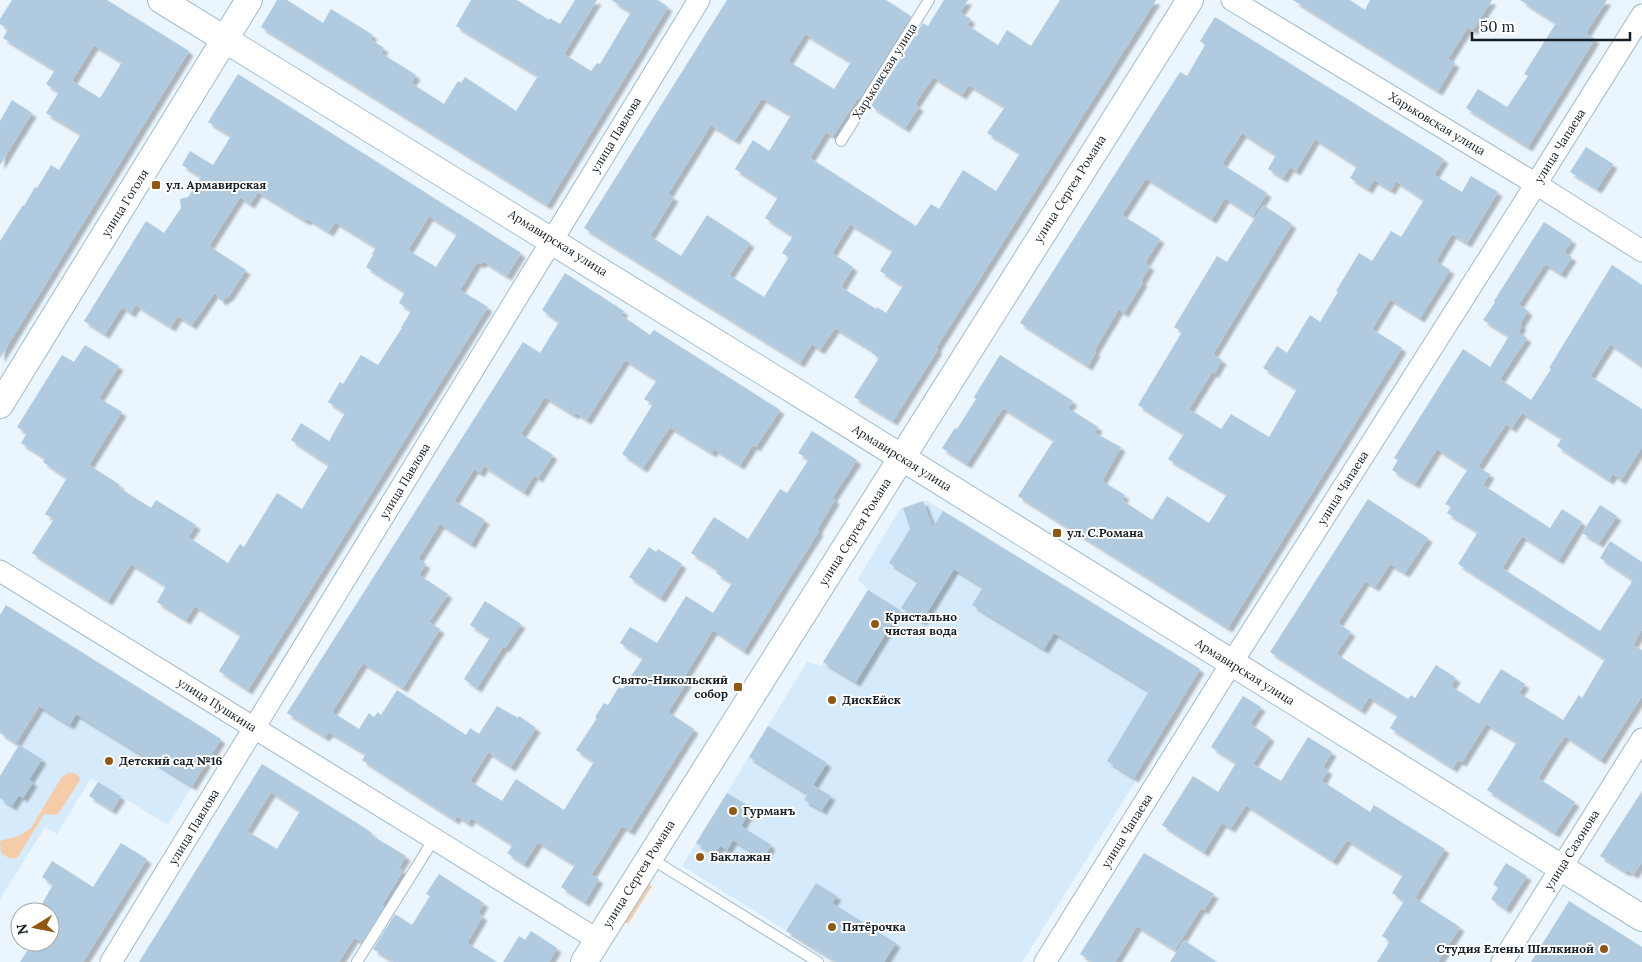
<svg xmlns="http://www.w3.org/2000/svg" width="1642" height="962" font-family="Lora,serif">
  <defs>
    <filter id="shadow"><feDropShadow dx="4.5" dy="4.5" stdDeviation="1" flood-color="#0004"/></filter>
  </defs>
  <rect width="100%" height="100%" fill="#eaf5fe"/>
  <path fill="#d5eafa" d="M 926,500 L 1200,669 L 1134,777 L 1135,782 L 1022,962 L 837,962 L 682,866 L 807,662 L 821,666 L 868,590 L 858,579 L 900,509 L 923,501 L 924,503 Z
    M 78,650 L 221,739 L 168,825 L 91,778 L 57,834 L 45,827 L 0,899 L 0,776 Z"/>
  <path fill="#f4cda8" d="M 68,773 C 73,772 77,773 80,778 L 79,782 L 58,814 C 53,817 48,812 43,816 L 17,858 L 9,858 L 1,853 L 0,841 L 19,836 L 31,828 L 61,778 Z
    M 646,882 L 652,886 L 628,924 L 617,917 Z"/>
  <path fill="#b0cbe0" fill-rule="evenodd" filter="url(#shadow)" d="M 12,0 L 107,0 L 189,51 L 0,358 L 0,241 L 23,205 L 24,206 L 35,187 L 37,188 L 51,165 L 59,170 L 81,134 L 46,113 L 59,92 L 46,84 L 55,70 L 3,38 L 8,29 L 0,24 L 0,19 ZM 94,45 L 122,62 L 100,98 L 72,81 Z
    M 277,0 L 287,0 L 323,23 L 331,9 L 373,35 L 370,39 L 384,48 L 381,53 L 416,75 L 411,83 L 444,104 L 458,81 L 461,83 L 465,77 L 516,111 L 538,76 L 456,26 L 471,0 L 517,0 L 549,20 L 550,18 L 560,24 L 575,0 L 597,0 L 564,54 L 591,71 L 597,63 L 600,64 L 631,12 L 611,0 L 658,0 L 668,7 L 547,205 L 261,27 Z
    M 727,0 L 886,0 L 911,16 L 859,99 L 858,98 L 833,136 L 826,132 L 810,158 L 916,226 L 931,204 L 939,209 L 963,170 L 996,191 L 1020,153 L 987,133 L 1005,107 L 969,85 L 962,95 L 933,77 L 915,104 L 919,107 L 905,128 L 871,106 L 923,23 L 928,26 L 944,0 L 968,0 L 960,12 L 971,19 L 967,25 L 998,45 L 1007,30 L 1031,46 L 1060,0 L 1156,0 L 936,348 L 938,349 L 893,421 L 854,397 L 879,358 L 872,353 L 873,351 L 835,328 L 820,350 L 812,344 L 800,363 L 584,228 ZM 805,34 L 851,62 L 834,89 L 788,61 ZM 762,98 L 791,115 L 769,151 L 753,140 L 735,169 L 778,197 L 765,218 L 793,236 L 782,253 L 789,257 L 764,297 L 729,275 L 750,243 L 707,215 L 681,256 L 650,236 L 674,197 L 668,194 L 711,125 L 735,140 ZM 850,224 L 893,250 L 880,271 L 903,286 L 886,313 L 877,307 L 876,309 L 841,287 L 853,267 L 832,253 Z
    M 1293,0 L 1350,0 L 1365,10 L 1370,0 L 1492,0 L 1473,30 L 1468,27 L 1448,59 L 1455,63 L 1438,91 Z
    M 1520,0 L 1607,0 L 1586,33 L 1595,39 L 1528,147 L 1466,108 L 1478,89 L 1507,107 L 1528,76 L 1524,74 L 1556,23 Z
    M 1215,17 L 1444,159 L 1434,175 L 1462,192 L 1471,176 L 1498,192 L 1467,243 L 1452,234 L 1436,261 L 1450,270 L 1420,318 L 1390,299 L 1372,329 L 1402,348 L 1228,628 L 1018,496 L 1054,440 L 1003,408 L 967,464 L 942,448 L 955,428 L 957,429 L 976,399 L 974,397 L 1000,355 L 1073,401 L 1068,408 L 1098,427 L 1095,433 L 1121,447 L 1102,481 L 1125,495 L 1122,500 L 1152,520 L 1167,496 L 1209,523 L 1227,494 L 1168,459 L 1184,434 L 1138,405 L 1182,332 L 1174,327 L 1217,256 L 1227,262 L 1263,205 L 1292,224 L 1213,354 L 1222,360 L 1214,374 L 1212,372 L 1189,409 L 1221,429 L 1231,414 L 1269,437 L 1297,389 L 1263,368 L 1277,346 L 1287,353 L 1310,315 L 1320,322 L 1338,292 L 1336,291 L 1359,253 L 1372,261 L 1391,231 L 1401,237 L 1424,200 L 1396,181 L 1391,190 L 1374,180 L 1368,189 L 1350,178 L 1357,166 L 1315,139 L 1296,171 L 1290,167 L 1283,178 L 1268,169 L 1276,155 L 1242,133 L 1222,164 L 1267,193 L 1253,216 L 1225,198 L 1212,219 L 1146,178 L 1122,215 L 1160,239 L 1145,263 L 1150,266 L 1141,281 L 1143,282 L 1124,313 L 1119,309 L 1094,351 L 1096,352 L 1088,366 L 1020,323 L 1180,72 L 1187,76 L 1205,45 L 1200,41 Z
    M 238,74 L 521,253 L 507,276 L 483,261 L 481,264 L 477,262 L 460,290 L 488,307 L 248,690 L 219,671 L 241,635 L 195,606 L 186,620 L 157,602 L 166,586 L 131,564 L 108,601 L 32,553 L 54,519 L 45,514 L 67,478 L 43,462 L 45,458 L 21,443 L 27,433 L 17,427 L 62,355 L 74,362 L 85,345 L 119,366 L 99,398 L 122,412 L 89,465 L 120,485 L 118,487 L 151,508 L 156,500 L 196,525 L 188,537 L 228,563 L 240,544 L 244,547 L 277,493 L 302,509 L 317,484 L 329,465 L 291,440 L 301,423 L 329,441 L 345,413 L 328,402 L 340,382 L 343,384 L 361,355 L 378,365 L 402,328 L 401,328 L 411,311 L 399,303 L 405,292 L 366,267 L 373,255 L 372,254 L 376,247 L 335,222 L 329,232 L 308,219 L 306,221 L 258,192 L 250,204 L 240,197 L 209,246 L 246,270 L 229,296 L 221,301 L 215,292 L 192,325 L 178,316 L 171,327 L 136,305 L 131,313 L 122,307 L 105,334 L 84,321 L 146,221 L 164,233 L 181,208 L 180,199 L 188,197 L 201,177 L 182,165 L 190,151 L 213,165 L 231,136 L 208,122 ZM 429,216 L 457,234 L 436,267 L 408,250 Z
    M 12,100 L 32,113 L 0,165 L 0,121 Z
    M 1586,147 L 1613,164 L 1597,189 L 1570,172 Z
    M 1544,222 L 1572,240 L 1564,253 L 1572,257 L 1561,274 L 1545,264 L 1519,304 L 1528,311 L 1520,324 L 1522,326 L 1518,332 L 1527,338 L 1500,379 L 1531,400 L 1551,369 L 1549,368 L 1612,265 L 1642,285 L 1642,366 L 1610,344 L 1590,376 L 1642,409 L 1642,447 L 1621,480 L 1613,474 L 1609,480 L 1557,446 L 1562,438 L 1522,413 L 1512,428 L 1506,424 L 1478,467 L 1490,474 L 1483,485 L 1550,528 L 1562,509 L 1582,522 L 1559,560 L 1522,536 L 1502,568 L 1600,631 L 1633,580 L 1600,558 L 1610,541 L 1642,562 L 1642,629 L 1633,645 L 1642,650 L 1642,696 L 1601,760 L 1565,736 L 1556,749 L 1538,778 L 1575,802 L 1555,833 L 1487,790 L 1517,742 L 1486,724 L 1462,762 L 1458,760 L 1453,768 L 1390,728 L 1398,715 L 1369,697 L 1361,710 L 1270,652 L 1368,499 L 1428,538 L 1405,573 L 1390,564 L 1375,587 L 1365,581 L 1338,623 L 1351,632 L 1336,654 L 1408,699 L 1411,695 L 1415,698 L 1436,665 L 1456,678 L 1451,686 L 1479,704 L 1501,669 L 1525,684 L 1519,693 L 1563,720 L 1579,695 L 1582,698 L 1605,659 L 1458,564 L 1478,532 L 1447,513 L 1451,507 L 1445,504 L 1468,469 L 1437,449 L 1415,484 L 1392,470 L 1398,460 L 1394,458 L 1463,349 L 1490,367 L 1509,336 L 1483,320 L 1495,302 L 1494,301 Z
    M 565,273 L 624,311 L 621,315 L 650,335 L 654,330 L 780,410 L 756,447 L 753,445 L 740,465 L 714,449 L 712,453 L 670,427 L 643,468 L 622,454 L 653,404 L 644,399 L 657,380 L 625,360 L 587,420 L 576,413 L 574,415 L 545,397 L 521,434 L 553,455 L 538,478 L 534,475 L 524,492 L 484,466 L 480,473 L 474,469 L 454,501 L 485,520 L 471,544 L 440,524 L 418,559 L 426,564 L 419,575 L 448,594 L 429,622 L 440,629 L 403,688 L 363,663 L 332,712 L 359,729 L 369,713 L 374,717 L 378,712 L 381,715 L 397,690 L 466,735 L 470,728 L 479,734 L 497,706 L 518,718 L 519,716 L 536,728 L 511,767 L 488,752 L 470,781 L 502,801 L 516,779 L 564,810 L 594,762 L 576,750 L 597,718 L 595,717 L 604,703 L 608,705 L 619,687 L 623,689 L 643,658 L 620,643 L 630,627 L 657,643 L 686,596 L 713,613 L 732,583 L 716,573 L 718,570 L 691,553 L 714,517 L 748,539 L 780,489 L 787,493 L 809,459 L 798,453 L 812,431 L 857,460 L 832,498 L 835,500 L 817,530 L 819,531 L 744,651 L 713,630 L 683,679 L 687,682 L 668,712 L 694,729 L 630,831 L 622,826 L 591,875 L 599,879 L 585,902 L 561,887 L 575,865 L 538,842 L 524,864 L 507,853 L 513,845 L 471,818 L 468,823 L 457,816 L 455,820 L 362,760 L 366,754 L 329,732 L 325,737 L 287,713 L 523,342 L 540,353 L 559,322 L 542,310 Z
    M 923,501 L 933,527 L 943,511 L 1200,669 L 1134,778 L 1107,761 L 1149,691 L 1054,633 L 1044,649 L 972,605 L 983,587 L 954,569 L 922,621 L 901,608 L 918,581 L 889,563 L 910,529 L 903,508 Z
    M 1600,505 L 1617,516 L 1599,543 L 1582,533 Z
    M 649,547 L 656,552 L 658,549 L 682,564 L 661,598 L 629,577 Z
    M 868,590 L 900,610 L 856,682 L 823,662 Z
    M 485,601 L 521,624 L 505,648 L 503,647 L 477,688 L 464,679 L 490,638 L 470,625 Z
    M 6,605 L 221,739 L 192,786 L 76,714 L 70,725 L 39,706 L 16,743 L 0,733 L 0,615 Z
    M 1243,696 L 1261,707 L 1250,724 L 1270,737 L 1253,764 L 1281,781 L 1308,737 L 1332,752 L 1323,767 L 1328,770 L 1322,781 L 1370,812 L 1374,805 L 1445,849 L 1415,898 L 1460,927 L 1438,962 L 1377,962 L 1390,941 L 1382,936 L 1404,901 L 1392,893 L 1403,875 L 1347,840 L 1333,861 L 1246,805 L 1231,828 L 1222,823 L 1204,852 L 1162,825 L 1193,776 L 1218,792 L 1236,763 L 1211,747 Z
    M 768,726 L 827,763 L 813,785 L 831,796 L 822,810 L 804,800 L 812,786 L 808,794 L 749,757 Z
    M 19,745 L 42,759 L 29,780 L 33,782 L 23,798 L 19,795 L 12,806 L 0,798 L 0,776 Z
    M 262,764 L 357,823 L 372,833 L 371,835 L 406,856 L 399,868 L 403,871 L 382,905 L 384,907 L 362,942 L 354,938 L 339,962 L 139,962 ZM 271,792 L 300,811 L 277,849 L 247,831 Z
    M 98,782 L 121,796 L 112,810 L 89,796 Z
    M 1642,791 L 1642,862 L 1634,874 L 1627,870 L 1626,872 L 1600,856 Z
    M 727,793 L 752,808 L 741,826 L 771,845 L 763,859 L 733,840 L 727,850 L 720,846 L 714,854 L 696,843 Z
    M 121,843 L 147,859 L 83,962 L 20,962 L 33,942 L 50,942 L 50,912 L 37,912 L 53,885 L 42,877 L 52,861 L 93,887 Z
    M 1144,853 L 1214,894 L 1204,910 L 1201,908 L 1175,950 L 1137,926 L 1115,962 L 1093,962 L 1080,954 Z
    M 1506,863 L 1527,876 L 1506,909 L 1491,899 L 1498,888 L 1493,884 Z
    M 439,874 L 484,903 L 478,913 L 483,916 L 467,943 L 497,962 L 394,962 L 373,949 L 395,914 L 412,925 L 430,896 L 426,894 Z
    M 816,883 L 837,896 L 832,903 L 896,943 L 884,962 L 837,962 L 786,931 Z
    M 1569,901 L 1642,947 L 1642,962 L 1531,962 Z
    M 531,931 L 557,948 L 549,962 L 503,962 L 519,936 L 525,940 Z
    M 1184,940 L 1217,962 L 1170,962 Z"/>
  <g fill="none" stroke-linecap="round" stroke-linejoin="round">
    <defs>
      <path id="service" d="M 841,141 L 929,0
        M 650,858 L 818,962
        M 357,962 L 434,839"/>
      <path id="minor" d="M 1232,0 L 1536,184 L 1642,251
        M 0,571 L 598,940
        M 111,962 L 699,0
        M 1045,962 L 1224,675 L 1524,203 L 1642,15
        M 1502,962 L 1642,739"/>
      <path id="tertiary" d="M 161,0 C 657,302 1148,613 1642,918
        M 0,405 L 249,0
        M 584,962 L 1190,0"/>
    </defs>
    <use href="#service" stroke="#9fbacf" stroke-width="12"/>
    <use href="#minor" stroke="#9fbacf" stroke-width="23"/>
    <use href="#tertiary" stroke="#9fbacf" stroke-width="28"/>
    <use href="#service" stroke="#fff" stroke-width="10"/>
    <use href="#minor" stroke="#fff" stroke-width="21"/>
    <use href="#tertiary" stroke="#fff" stroke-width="26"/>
  </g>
  <g fill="#905811" stroke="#fff" stroke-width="2">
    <rect x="151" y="180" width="10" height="10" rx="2.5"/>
    <rect x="1052" y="528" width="10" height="10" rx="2.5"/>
    <circle cx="875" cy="624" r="5"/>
    <rect x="733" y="682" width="10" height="10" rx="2.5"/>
    <circle cx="832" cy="700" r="5"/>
    <circle cx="109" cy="761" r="5"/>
    <circle cx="733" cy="811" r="5"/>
    <circle cx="700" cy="857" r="5"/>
    <circle cx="832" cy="927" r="5"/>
    <circle cx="1604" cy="949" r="5"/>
  </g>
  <g text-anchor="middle" stroke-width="4" stroke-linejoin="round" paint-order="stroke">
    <g font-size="12" fill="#151f27" stroke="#fff">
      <text transform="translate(885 71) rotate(-58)" y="4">Харьковская улица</text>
      <text transform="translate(1437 124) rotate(31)" y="4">Харьковская улица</text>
      <text transform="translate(616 135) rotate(-59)" y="4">улица Павлова</text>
      <text transform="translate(1560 146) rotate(-58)" y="4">улица Чапаева</text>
      <text transform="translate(1070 189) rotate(-58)" y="4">улица Сергея Романа</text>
      <text transform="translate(125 203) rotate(-58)" y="4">улица Гоголя</text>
      <text transform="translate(558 243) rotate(32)" y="4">Армавирская улица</text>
      <text transform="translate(902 458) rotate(32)" y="4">Армавирская улица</text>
      <text transform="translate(405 481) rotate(-59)" y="4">улица Павлова</text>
      <text transform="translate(1343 488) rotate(-58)" y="4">улица Чапаева</text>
      <text transform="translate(855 532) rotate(-58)" y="4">улица Сергея Романа</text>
      <text transform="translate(1245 672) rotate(32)" y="4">Армавирская улица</text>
      <text transform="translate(217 705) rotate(32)" y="4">улица Пушкина</text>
      <text transform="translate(194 827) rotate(-59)" y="4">улица Павлова</text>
      <text transform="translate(1127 831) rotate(-58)" y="4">улица Чапаева</text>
      <text transform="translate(1572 850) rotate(-58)" y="4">улица Сазонова</text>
      <text transform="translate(639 874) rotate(-58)" y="4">улица Сергея Романа</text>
    </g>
    <g font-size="12" font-weight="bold" fill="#151f27" stroke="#fff" text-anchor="start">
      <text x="166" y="189">ул. Армавирская</text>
      <text x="1067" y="537">ул. С.Романа</text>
      <text x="885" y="621">Кристально<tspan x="885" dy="14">чистая вода</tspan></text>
      <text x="728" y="684" text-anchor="end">Свято-Никольский<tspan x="728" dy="14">собор</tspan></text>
      <text x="842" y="704">ДискЕйск</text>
      <text x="119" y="765">Детский сад №16</text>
      <text x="743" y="815">Гурманъ</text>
      <text x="710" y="861">Баклажан</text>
      <text x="842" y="931">Пятёрочка</text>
      <text x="1594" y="953" text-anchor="end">Студия Елены Шилкиной</text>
    </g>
  </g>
  <g transform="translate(35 927) rotate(260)"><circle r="24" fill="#ffffff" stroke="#a1a5a9"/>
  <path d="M0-4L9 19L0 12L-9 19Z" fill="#905811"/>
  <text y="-8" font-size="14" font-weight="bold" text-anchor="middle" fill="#151f27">N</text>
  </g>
  <path d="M1472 32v8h158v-8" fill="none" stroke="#151f27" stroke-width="2.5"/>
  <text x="1480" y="32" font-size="15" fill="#151f27" stroke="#ffffff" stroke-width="4" paint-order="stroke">50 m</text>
</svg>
